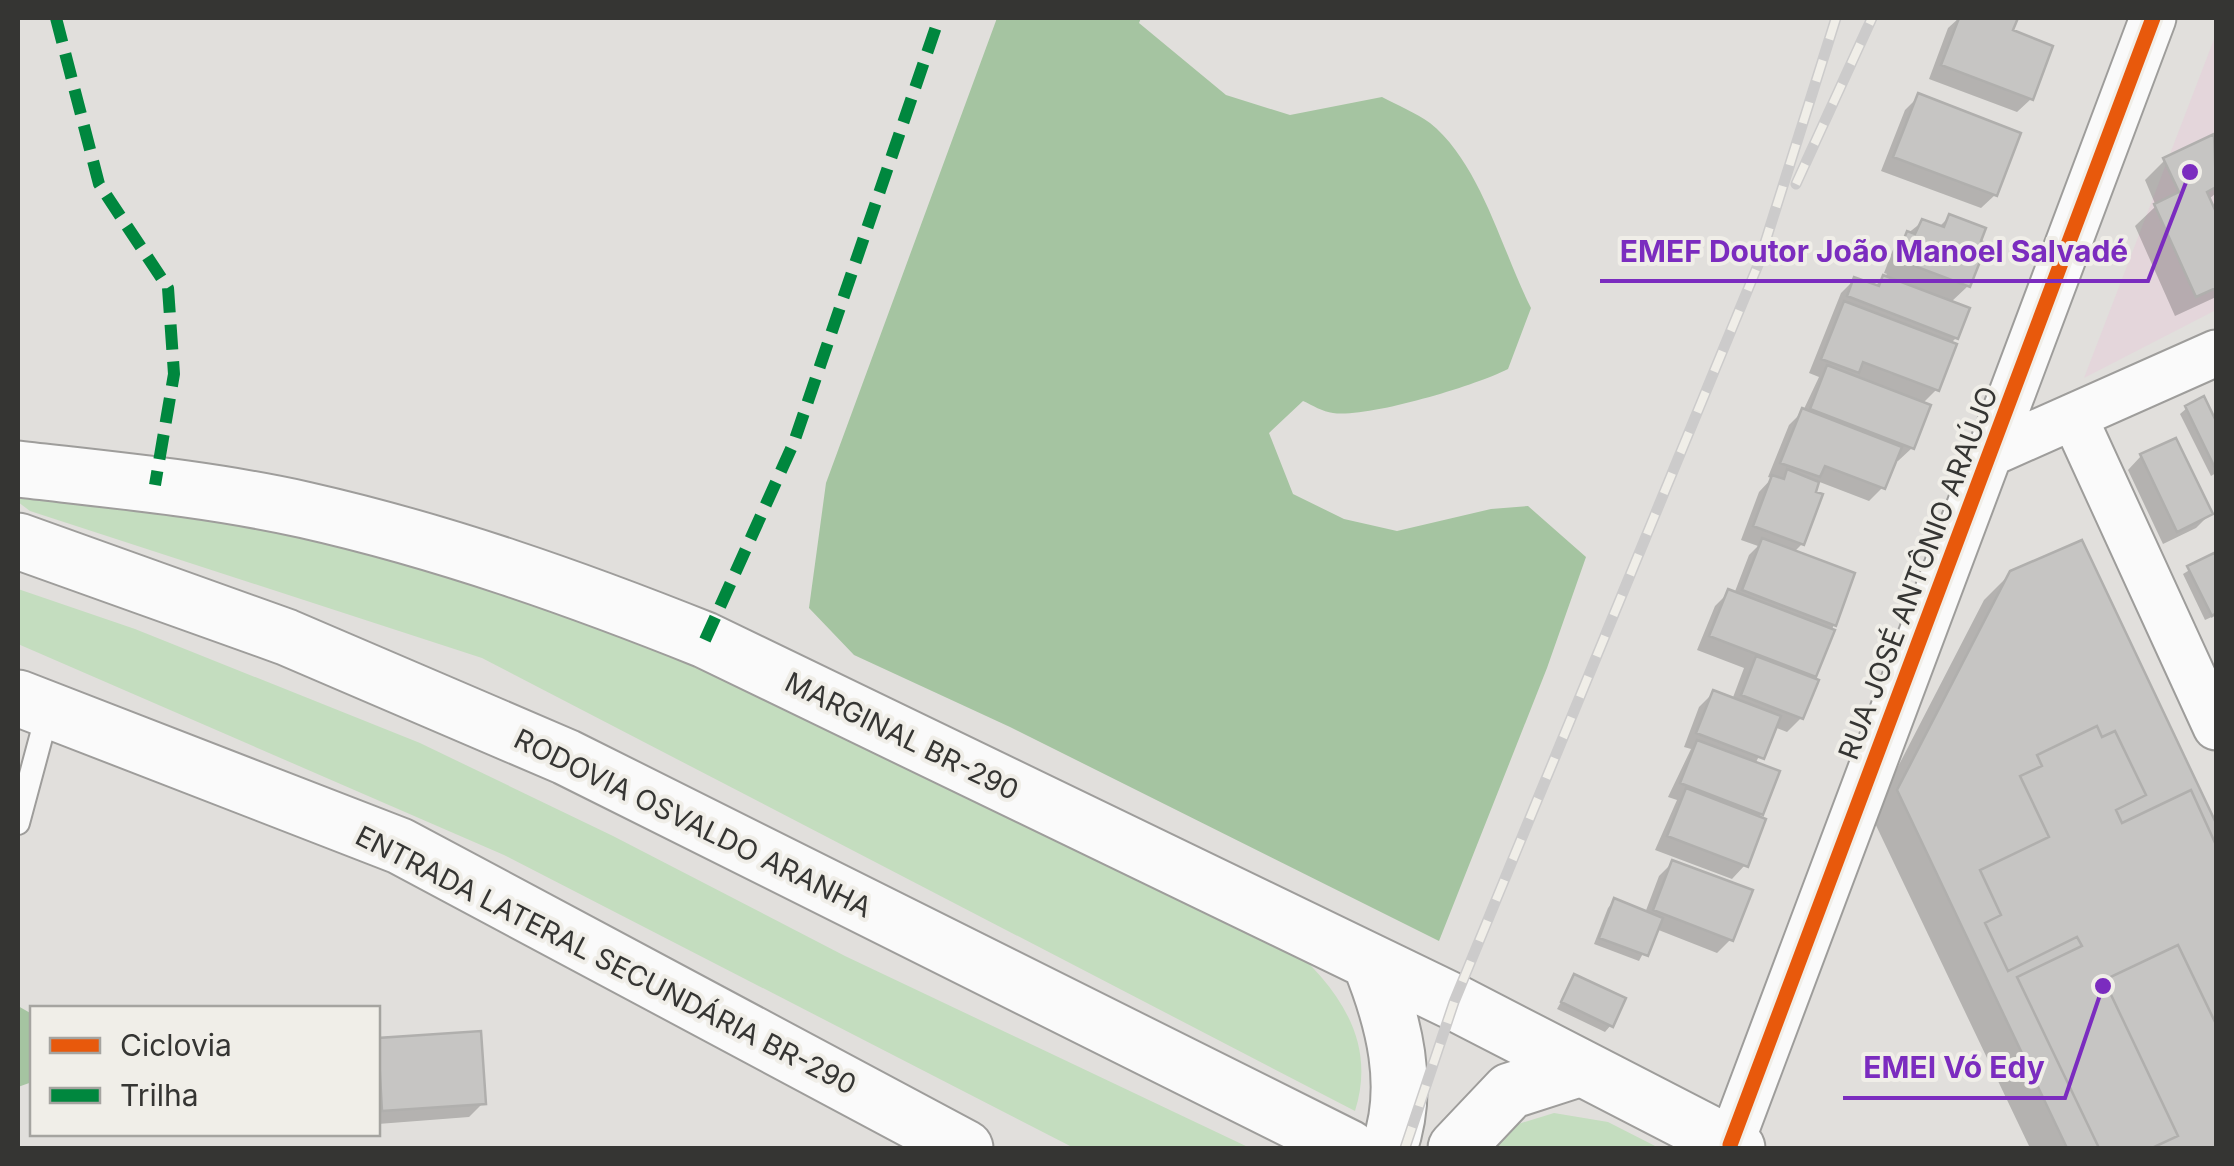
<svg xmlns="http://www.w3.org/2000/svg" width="2234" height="1166" font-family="Inter,sans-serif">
  <rect width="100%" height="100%" fill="#e1dfdc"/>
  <path fill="#e4d6db" d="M 2216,34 L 2216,310 L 2084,378 Z"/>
  <path fill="#c4ddbf" d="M 18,481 L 499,576 L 696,652 L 1284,940 C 1335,985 1378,1038 1355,1111 L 482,658 L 30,511 L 18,502 Z
    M 18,589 L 135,629 L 420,743 L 613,836 L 845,956 L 1250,1148 L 1074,1148 L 504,855 L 18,644 Z
    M 1554,1113 L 1608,1122 L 1659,1148 L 1484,1148 L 1515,1125 Z"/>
  <path fill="#a5c4a1" d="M 997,18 L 1141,18 L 1139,23 L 1226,95 L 1290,115 L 1382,97 C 1397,105 1416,113 1430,123 C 1481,164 1502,251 1531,308 L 1508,369 C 1475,386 1368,418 1333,413 C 1323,412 1312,405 1303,401 L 1269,433 L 1293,494 L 1344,519 L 1397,531 L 1491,509 L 1528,506 L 1586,557 L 1547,668 L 1439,941 L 1010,727 L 854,655 L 809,608 L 826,483 Z
    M 18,1006 L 32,1014 L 32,1082 L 18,1087 Z"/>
  <path fill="#0003" d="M 1959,18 L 2015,18 L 2010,32 L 2031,99 L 2017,112 L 1929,79 L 1948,28 Z
    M 1919,96 L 1995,195 L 1981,208 L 1881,171 L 1905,110 Z
    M 2213,138 L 2216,193 L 2208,200 L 2216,215 L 2216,297 L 2175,316 L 2135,226 L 2156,206 L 2145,180 L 2165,160 Z
    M 1949,217 L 1968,286 L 1950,303 L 1956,338 L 1950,344 L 1937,389 L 1922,404 L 1912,448 L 1898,461 L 1894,460 L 1883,487 L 1869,501 L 1817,481 L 1802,544 L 1793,553 L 1834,624 L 1801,718 L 1787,732 L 1774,727 L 1755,764 L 1761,813 L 1745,865 L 1732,879 L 1655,850 L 1677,800 L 1668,797 L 1691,749 L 1684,747 L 1699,707 L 1713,693 L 1732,700 L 1744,668 L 1697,650 L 1715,606 L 1729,592 L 1734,594 L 1749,555 L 1758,546 L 1741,540 L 1759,492 L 1772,478 L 1768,477 L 1789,425 L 1803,411 L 1819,377 L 1809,373 L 1841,293 L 1855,279 L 1874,287 L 1887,274 L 1884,273 L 1894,247 L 1907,234 L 1922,222 L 1938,228 Z
    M 2187,408 L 2216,423 L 2216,473 L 2211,476 L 2180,414 Z
    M 2141,456 L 2210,514 L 2196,528 L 2163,544 L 2128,470 Z
    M 2080,543 L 2216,828 L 2216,1148 L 2030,1148 L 1872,817 L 1984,600 L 2011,573 Z
    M 2216,554 L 2216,615 L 2205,620 L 2183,574 Z
    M 1673,862 L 1731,939 L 1717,953 L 1656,929 L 1639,961 L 1594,944 L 1608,908 L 1614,901 L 1645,913 L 1659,876 Z
    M 1575,977 L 1611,1025 L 1605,1032 L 1557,1009 Z
    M 378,1040 L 483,1103 L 469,1117 L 378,1124 Z"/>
  <path fill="#c6c5c3" stroke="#b0afad" stroke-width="2.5" d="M 1959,18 L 2018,18 L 2013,30 L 2053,46 L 2033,100 L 1941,65 Z
    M 1918,93 L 2021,133 L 1997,196 L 1893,157 Z
    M 2214,134 L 2216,187 L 2207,192 L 2216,212 L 2216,288 L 2196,297 L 2154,204 L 2179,192 L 2163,158 Z
    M 1949,214 L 1986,228 L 1981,241 L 1987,244 L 1970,287 L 1896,259 L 1907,231 L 1915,234 L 1922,219 L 1944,227 Z
    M 1883,275 L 1970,308 L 1958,339 L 1847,296 L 1854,277 L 1879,286 Z
    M 1844,301 L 1957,344 L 1939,391 L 1863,362 L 1859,373 L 1821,359 Z
    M 1827,365 L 1931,405 L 1914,449 L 1810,409 Z
    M 2204,396 L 2216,421 L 2216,470 L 2185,406 Z
    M 1802,408 L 1902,447 L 1885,489 L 1825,466 L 1820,477 L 1780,463 Z
    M 2176,438 L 2213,514 L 2177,532 L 2140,454 Z
    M 1787,469 L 1819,482 L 1816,492 L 1823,494 L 1804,545 L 1753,526 L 1772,475 L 1784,479 Z
    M 1762,538 L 1855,573 L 1836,626 L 1742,590 Z
    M 2082,540 L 2216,823 L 2216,1148 L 2067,1148 L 1897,790 L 2010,571 Z
    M 2216,552 L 2216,613 L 2212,616 L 2187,566 Z
    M 1728,589 L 1835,630 L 1816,677 L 1709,636 Z
    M 1756,656 L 1819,680 L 1803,719 L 1741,695 Z
    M 1713,690 L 1781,716 L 1764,759 L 1696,733 Z
    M 2097,726 L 2102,737 L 2115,731 L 2146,795 L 2116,810 L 2122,823 L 2191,790 L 2216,845 L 2216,1024 L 2178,945 L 2104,980 L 2178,1136 L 2152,1148 L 2099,1148 L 2017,977 L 2082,946 L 2077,937 L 2008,971 L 1985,923 L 2001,915 L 1980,870 L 2049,837 L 2020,776 L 2042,766 L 2037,755 Z
    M 1697,740 L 1780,771 L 1763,815 L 1680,783 Z
    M 1686,788 L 1766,819 L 1748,867 L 1667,836 Z
    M 1672,860 L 1753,890 L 1733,941 L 1653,910 Z
    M 1614,898 L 1663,918 L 1648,956 L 1599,938 Z
    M 1574,974 L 1626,998 L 1613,1027 L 1561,1002 Z
    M 481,1031 L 486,1104 L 382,1111 L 378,1038 Z"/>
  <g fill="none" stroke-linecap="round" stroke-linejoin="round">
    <defs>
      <path id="lane" d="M 18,823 L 48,711"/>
      <path id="street" d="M 2074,417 L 2216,727
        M 1989,454 L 2216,353
        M 1730,1145 L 2153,18"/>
      <path id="secondary" d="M 18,469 C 113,480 211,489 305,510 C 442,541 575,588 705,640 L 1454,1002 L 1737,1148
        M 18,698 L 400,846 L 965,1148
        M 1370,962 C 1394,1021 1411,1087 1389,1148
        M 1456,1148 L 1510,1091 L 1581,1068"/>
      <path id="highway" d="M 18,541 L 286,637 L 566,757 L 1349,1148"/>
    </defs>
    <use href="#lane" stroke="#9e9d9b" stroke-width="26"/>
    <use href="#street" stroke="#9e9d9b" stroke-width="49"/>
    <use href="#secondary" stroke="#9e9d9b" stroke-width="59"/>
    <use href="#highway" stroke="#9e9d9b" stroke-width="59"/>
    <use href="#lane" stroke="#fafafa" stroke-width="22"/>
    <use href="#street" stroke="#fafafa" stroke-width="45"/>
    <use href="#secondary" stroke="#fafafa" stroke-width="55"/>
    <use href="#highway" stroke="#fafafa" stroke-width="55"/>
    <defs>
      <path id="rail" d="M 1796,184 L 1872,18
        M 1405,1148 L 1454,1002 L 1758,265 L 1836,18"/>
    </defs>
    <use href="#rail" stroke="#cccbcb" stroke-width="11"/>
    <use href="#rail" stroke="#f0eee8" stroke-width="8" stroke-dasharray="22" stroke-linecap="butt"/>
    <path stroke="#00873e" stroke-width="12" stroke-dasharray="25 12" stroke-linecap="butt" d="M 56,18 L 99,184 L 168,288 L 174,374 L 155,485
      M 705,640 L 794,442 L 939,18"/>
    <defs>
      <path id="cycleway" d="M 1730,1145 L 2153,18"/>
    </defs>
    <use href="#cycleway" stroke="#f0eee8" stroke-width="21"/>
    <use href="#cycleway" stroke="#e8590c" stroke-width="15"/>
  </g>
  <g text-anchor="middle" stroke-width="8" stroke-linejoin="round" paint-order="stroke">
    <g font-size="28" fill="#353533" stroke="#f0eee8">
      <text transform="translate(1918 573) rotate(-69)" y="10">RUA JOSÉ ANTÔNIO ARAÚJO</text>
      <text transform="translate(902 736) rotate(26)" y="10">MARGINAL BR-290</text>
      <text transform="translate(693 823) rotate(26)" y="10">RODOVIA OSVALDO ARANHA</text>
      <text transform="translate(606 960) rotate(27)" y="10">ENTRADA LATERAL SECUNDÁRIA BR-290</text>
    </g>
  </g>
  <path fill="none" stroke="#7b2cbf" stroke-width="4" d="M2190 172L2148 281H1600M2103 986L2065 1098H1843"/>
  <g fill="#7b2cbf" stroke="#f0eee8" stroke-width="4">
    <circle cx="2190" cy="172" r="10"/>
    <circle cx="2103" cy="986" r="10"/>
  </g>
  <g font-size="30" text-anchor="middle" font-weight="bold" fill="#7b2cbf" stroke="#f0eee8" stroke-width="8" stroke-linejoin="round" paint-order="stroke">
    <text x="1874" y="262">EMEF Doutor João Manoel Salvadé</text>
    <text x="1954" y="1078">EMEI Vó Edy</text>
  </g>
  <rect width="2234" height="1166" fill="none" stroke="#353533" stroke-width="40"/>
  <rect x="30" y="1006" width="350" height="130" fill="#f0eee8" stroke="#a5a4a0" stroke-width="2.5"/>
  <rect x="50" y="1038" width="50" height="15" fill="#e8590c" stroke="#a5a4a0" stroke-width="2.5"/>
  <text x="120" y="1056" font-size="30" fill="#353533">Ciclovia</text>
  <rect x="50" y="1088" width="50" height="15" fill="#00873e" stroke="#a5a4a0" stroke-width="2.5"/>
  <text x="120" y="1106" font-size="30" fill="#353533">Trilha</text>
</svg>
